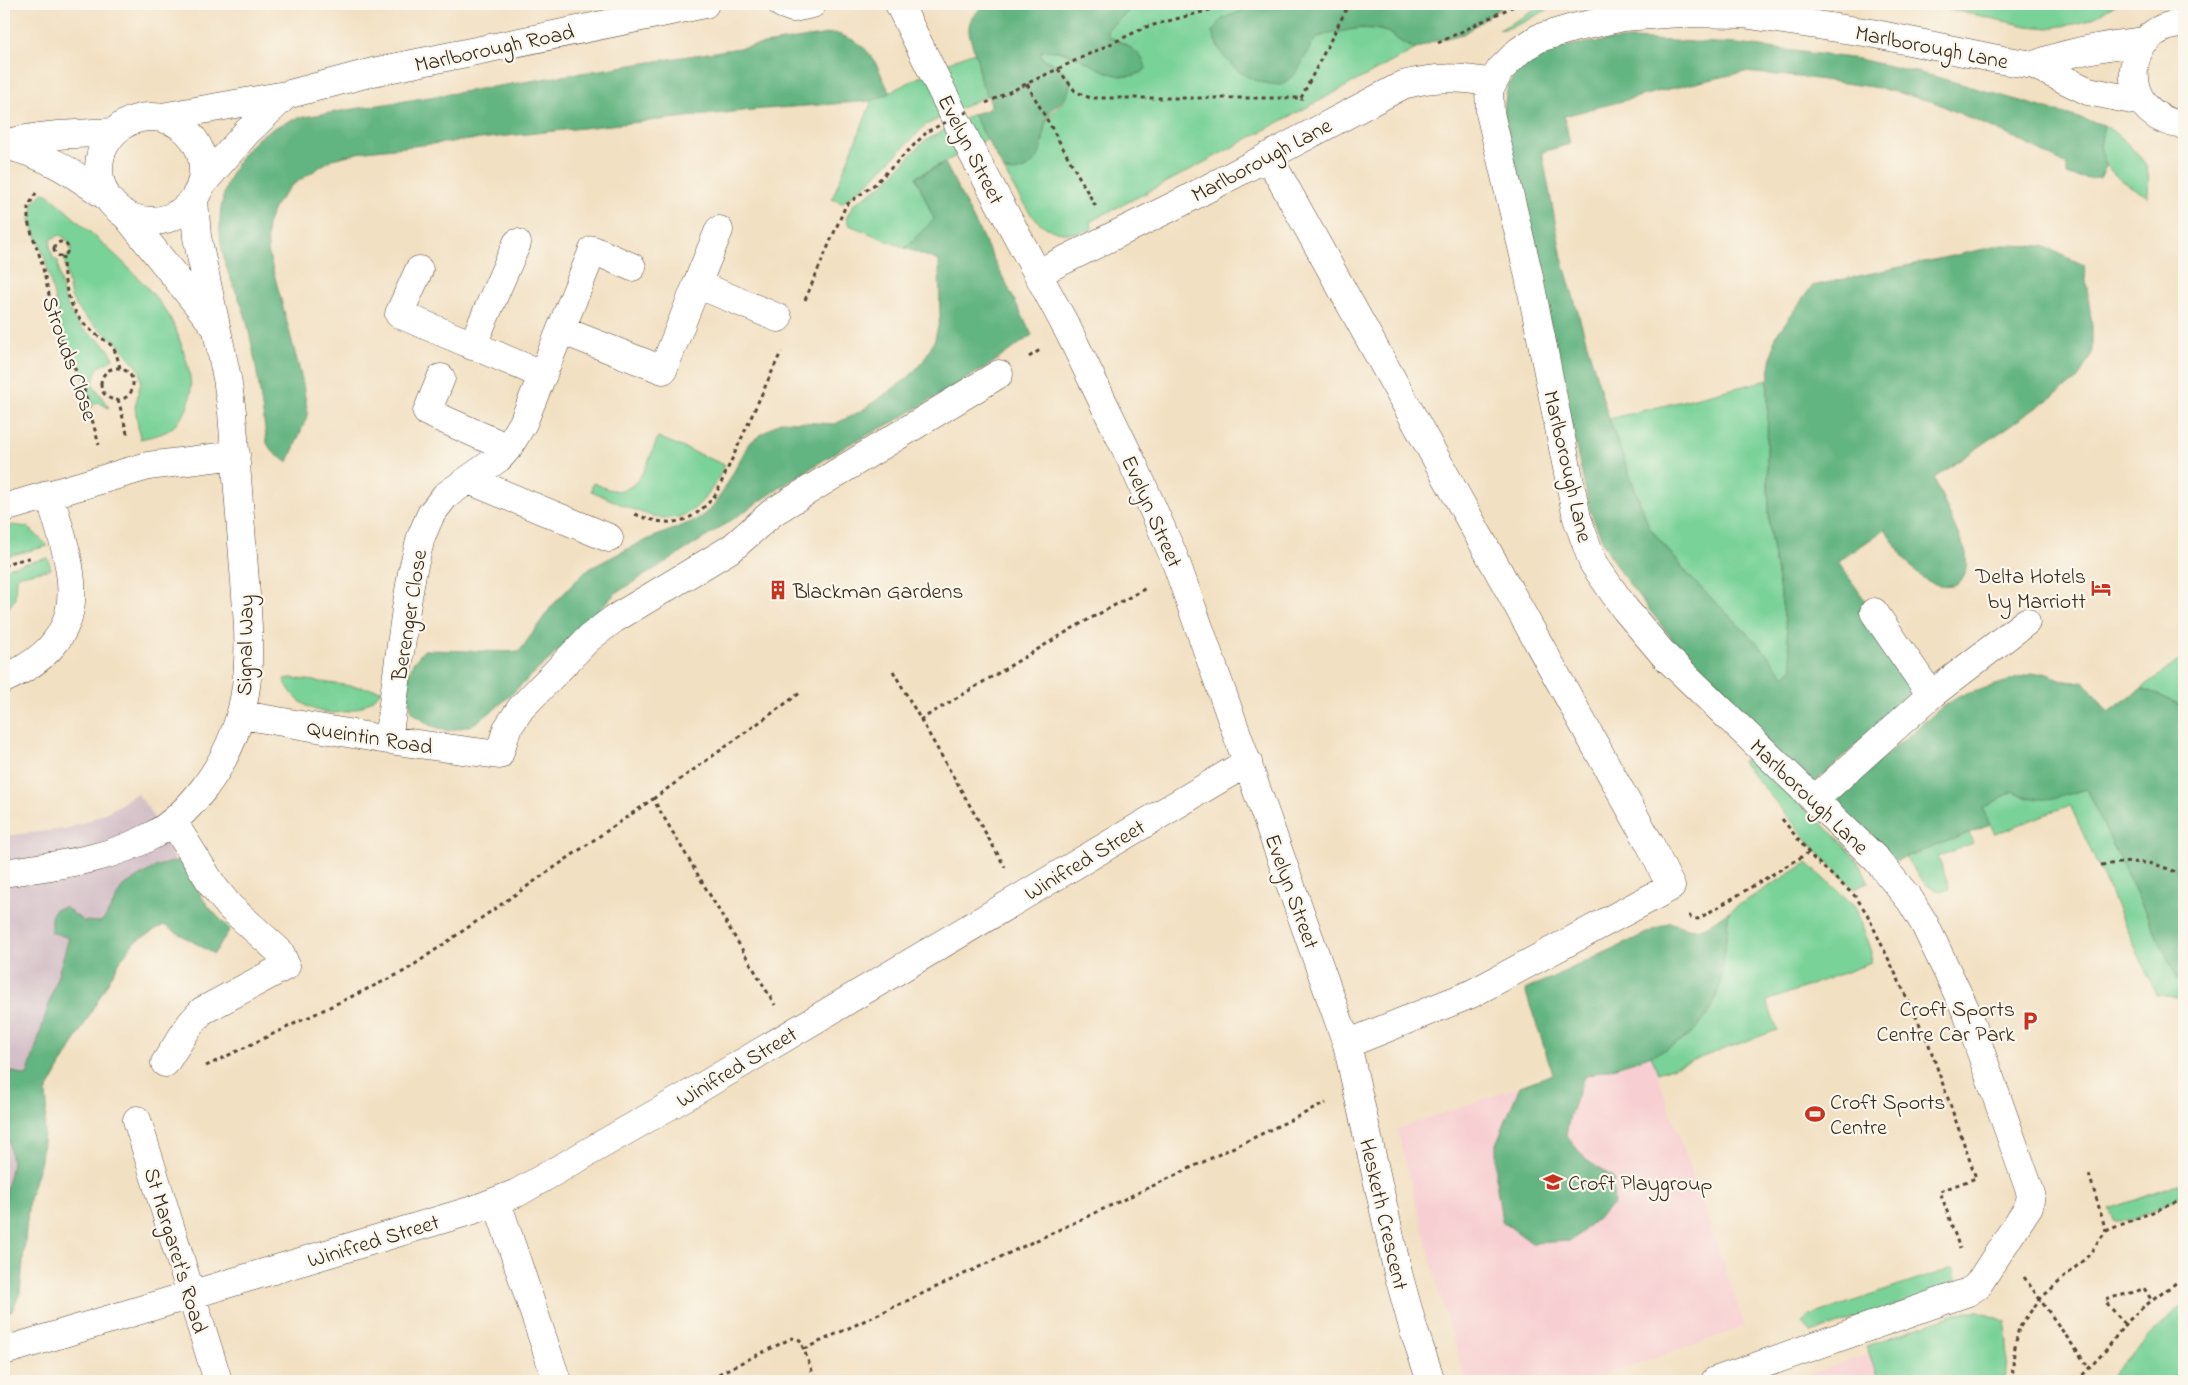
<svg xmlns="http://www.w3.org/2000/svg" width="2188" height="1385" font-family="'Indie Flower',sans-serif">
  <rect width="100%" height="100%" fill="#fbf7ec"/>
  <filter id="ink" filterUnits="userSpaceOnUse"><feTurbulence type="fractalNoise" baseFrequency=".02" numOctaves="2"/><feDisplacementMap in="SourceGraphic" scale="10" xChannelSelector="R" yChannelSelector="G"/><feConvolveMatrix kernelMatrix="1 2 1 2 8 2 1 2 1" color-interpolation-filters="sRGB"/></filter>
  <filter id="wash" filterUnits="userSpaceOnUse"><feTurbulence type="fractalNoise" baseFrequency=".0096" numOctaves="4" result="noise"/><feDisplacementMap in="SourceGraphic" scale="20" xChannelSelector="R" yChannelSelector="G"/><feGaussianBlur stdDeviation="1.12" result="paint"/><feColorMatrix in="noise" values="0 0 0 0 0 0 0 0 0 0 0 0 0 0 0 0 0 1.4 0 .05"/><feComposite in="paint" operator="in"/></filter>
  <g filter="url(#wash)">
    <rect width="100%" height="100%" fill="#f2e0c2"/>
    <path fill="#f7cfd2" d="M 1651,1055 L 1745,1327 L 1585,1381 L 1466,1381 L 1440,1295 L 1397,1129 L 1553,1075 L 1584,1077 Z
      M 1869,1354 L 1879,1381 L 1789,1381 Z"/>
    <path fill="#d2bdc6" d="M 137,793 L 150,811 L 175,861 L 157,866 L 123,886 L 105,918 L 99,922 L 83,921 L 65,907 L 69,937 L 26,1077 L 4,1069 L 4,836 L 65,829 L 88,821 L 113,809 Z
      M 4,1127 L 9,1142 L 12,1164 L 4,1198 Z"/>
    <path fill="#79d298" stroke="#5a7e5b" d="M 1136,4 L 1258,4 L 1240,12 L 1215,41 L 1237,70 L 1313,42 C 1327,28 1371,25 1389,33 C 1393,35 1397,40 1401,42 C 1406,45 1411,47 1416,49 L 1173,179 L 1091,221 L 1092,229 C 1041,247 1025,207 1004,170 L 1012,172 L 1043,141 C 1044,120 1049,115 1064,101 L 1066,73 L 1055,64 L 1042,58 L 1041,51 C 1070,47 1097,70 1126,76 L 1126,44 L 1109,37 L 1107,29 Z
      M 1546,4 L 1560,4 C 1539,12 1521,27 1499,30 Z
      M 1924,4 L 2117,4 L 2094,17 L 2080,23 L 2049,28 L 2027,26 Z
      M 974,52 C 982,63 978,81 988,95 L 926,125 L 868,183 L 842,203 L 832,199 L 872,101 L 949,62 Z
      M 973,114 L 988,139 L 916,177 L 934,219 L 905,248 L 849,225 L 846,218 L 854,204 L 885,183 L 923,142 Z
      M 2104,125 C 2115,132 2138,152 2145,164 C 2150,173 2148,187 2148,197 C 2129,185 2102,172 2100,148 C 2099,141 2102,132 2104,125 Z
      M 43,193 L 48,194 C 86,230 128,262 160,303 C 170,315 176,329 181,344 C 192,375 200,408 169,430 C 161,435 149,437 140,439 L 135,407 L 141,381 L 140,370 L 117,343 L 86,318 L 77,307 L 71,297 L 66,272 L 65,260 L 71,251 L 71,246 L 67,240 L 60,235 L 51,239 L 50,247 L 53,258 L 58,261 C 59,284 66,312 83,329 C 94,339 108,342 113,358 C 100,370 98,360 93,384 L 109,408 L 97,402 L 93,406 L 80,369 L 65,341 L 45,259 L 30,220 L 34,201 Z
      M 1768,380 L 1767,460 L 1770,534 L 1793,667 L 1785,676 L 1761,648 L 1692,579 L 1649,527 L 1609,419 Z
      M 658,437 L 725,465 C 686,544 657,519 591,491 L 593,483 C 599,485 606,489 612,490 C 640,496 650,456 658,437 Z
      M 11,525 L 28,527 L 48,546 L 4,557 L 4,528 Z
      M 48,558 L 51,569 L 16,576 L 15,599 L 4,614 L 4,573 L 10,567 Z
      M 2184,657 L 2184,706 L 2142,688 Z
      M 291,678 L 382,690 C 355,723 300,721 284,679 Z
      M 1745,758 L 1837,837 L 1856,859 L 1869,882 L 1854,889 L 1821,856 L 1742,762 Z
      M 2086,789 L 2184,992 L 2184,998 L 2157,995 L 2070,805 L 1995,834 L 1982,808 L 2014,791 L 2027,798 L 2069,794 Z
      M 1969,833 L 1973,843 L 1938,857 L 1950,889 C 1928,897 1917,873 1905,857 Z
      M 1807,863 L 1855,906 L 1872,952 L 1871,963 L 1767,1001 L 1777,1030 L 1658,1073 L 1651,1055 L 1685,1039 L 1716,998 L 1723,965 L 1729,911 Z
      M 2184,1183 L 2184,1195 L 2131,1221 L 2115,1221 L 2109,1209 Z
      M 1953,1268 L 1958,1285 L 1812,1333 L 1802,1322 L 1809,1316 Z
      M 2184,1301 L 2184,1381 L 2106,1381 Z
      M 1965,1312 L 1979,1312 L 2005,1321 L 2008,1343 L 2005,1381 L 1879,1381 L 1866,1346 L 1952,1315 Z"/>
    <path fill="#62b480" stroke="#4e6f4f" d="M 989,4 L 1136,4 L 1107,30 L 1109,37 C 1124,43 1144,52 1146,69 C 1122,89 1092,62 1069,54 C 1060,50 1050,50 1041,51 L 1042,58 L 1055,64 L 1071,78 C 1068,107 1058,98 1048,116 C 1039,134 1048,157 1026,168 C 1018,172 1013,173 1004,170 L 973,114 L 987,110 L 991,104 C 988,95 983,88 980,79 C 978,72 979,63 976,56 C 968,32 961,19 989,4 Z
      M 1258,4 L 1507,4 L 1463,34 L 1435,41 L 1416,49 L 1401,42 L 1390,33 L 1377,29 L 1360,28 L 1319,36 L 1313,42 L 1297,72 L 1282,85 C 1248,84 1223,66 1212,32 L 1222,19 Z
      M 834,33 C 872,43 874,61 890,93 L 872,101 L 752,110 L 366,151 L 332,159 L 291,186 L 276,204 L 267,224 L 268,251 L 302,379 L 308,414 L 288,462 C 278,457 272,453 267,443 C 261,401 256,357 245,315 C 239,295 227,276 223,254 C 214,214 224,172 254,142 C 266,130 282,124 297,118 Z
      M 1630,39 L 1737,44 L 1859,59 L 1933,76 L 2104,125 L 2100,146 L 2106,166 L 2100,178 L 2089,179 L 2067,175 L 2067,165 L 2017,139 L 1934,102 L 1879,88 L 1809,78 L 1744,72 L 1665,90 L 1564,116 L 1570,144 L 1542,152 L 1562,258 L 1609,419 L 1649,527 L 1692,579 L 1762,648 L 1785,676 L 1793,667 L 1770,534 L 1767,460 L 1768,380 L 1775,337 L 1812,286 L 2003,245 L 2043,246 L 2084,265 L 2092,326 L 2092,353 L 2078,379 L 1934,478 L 1966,553 C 1967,565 1967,583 1952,585 C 1919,591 1901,552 1885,529 L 1838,562 L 1862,596 L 1916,691 L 1811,786 L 1710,688 L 1620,572 L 1604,544 L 1590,511 L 1504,115 C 1505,105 1505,93 1509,84 C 1529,42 1590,43 1630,39 Z
      M 945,163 L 1032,335 L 988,366 L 899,419 L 848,445 L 795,478 L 706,537 L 616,593 L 554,655 L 495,709 L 472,725 L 448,731 L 429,725 L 412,712 L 408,697 L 408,677 L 413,663 L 424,650 L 519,652 L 551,607 L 585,571 L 639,543 L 696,520 L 710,510 L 724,490 L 749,443 L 781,421 L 835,424 L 861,411 L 908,378 L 924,360 L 935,339 L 940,318 L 939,261 L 905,248 L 934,219 L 916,177 Z
      M 2044,673 C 2062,678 2063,684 2084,681 L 2108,712 L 2142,688 L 2184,706 L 2184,992 L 2086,789 C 2059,797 2040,806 2014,791 L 1983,808 L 1990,825 L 1890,863 L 1831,801 L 1941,708 L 1960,696 L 2031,674 Z
      M 188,858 C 196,895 204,903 230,929 L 214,954 L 164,925 L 134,942 L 120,961 L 46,1092 L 47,1104 L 41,1160 L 29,1199 L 20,1293 L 12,1311 L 4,1316 L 4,1198 L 12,1164 L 9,1142 L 4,1127 L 4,1069 L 27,1076 L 69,938 L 51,932 L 51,917 L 55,909 L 65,907 L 83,921 L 100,922 L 105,918 L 123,886 L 157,866 Z
      M 1729,911 C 1725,939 1725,970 1716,998 C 1697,1052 1631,1060 1584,1077 L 1570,1115 L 1566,1135 L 1586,1160 L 1613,1177 L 1614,1204 L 1571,1241 L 1532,1243 L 1502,1221 L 1496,1181 L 1496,1144 L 1520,1086 L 1553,1074 L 1525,990 L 1670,922 C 1701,935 1703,928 1729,911 Z"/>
  </g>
  <g filter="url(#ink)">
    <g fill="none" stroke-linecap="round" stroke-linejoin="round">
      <defs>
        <path id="minor" d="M 899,4 L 972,152 L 1069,332 L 1134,466 L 1174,557 L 1347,1044 L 1398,1273 L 1414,1331 L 1431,1381
          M 2184,24 C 2120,25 2114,117 2184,125
          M 2034,65 C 2071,51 2107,45 2146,41
          M 1493,83 L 1489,89 L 1490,113 L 1528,272 L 1577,518 L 1593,563 L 1625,609 L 1664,655 L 1877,860 L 1910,900 L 1924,923 L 1967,1013 L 2031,1194 L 2029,1206 L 1977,1286 L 1968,1292 L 1715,1381
          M 1268,156 L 1650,844 L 1671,887 L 1471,994 L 1347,1044
          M 125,214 L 213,324
          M 419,270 L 399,314 L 543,375
          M 1038,273 L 1182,202 L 1403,85 C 1436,76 1459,77 1493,83 L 1500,70 L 1519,51 L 1539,38 L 1573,28 L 1623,17 L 1679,13 L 1743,14 L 1871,33 L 2002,60 L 2034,65 L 2088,91 L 2142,102
          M 697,284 L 719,230
          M 561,330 L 663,370 L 697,284 L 778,318
          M 472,346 L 517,243
          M 441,378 L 427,412 L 508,448
          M 469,480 L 609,538
          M 4,508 L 148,466 L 236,455
          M 1874,612 L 1931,695
          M 4,679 C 98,636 74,574 49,494
          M 242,715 L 388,740 L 499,755 L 507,729 L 521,708 L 589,638 L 614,619 L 732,548 L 773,512 L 999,374
          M 388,740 L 406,609 L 412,573 L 421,537 L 431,514 L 445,496 L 499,458 L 508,448 L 523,423 L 593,250 L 632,267
          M 1814,800 L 1931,695 L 2026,622
          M 4,873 C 55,865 107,861 153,835 C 174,824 191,805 205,787 C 261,711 249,642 243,555 C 239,507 236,459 232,412 L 227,378 L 197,237 L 194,200
          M 165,1063 L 191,1023 L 202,1011 L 286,966 L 280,952 L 230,907 L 213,886 L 173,822
          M 137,1120 L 218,1381
          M 497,1202 L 557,1381
          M 4,1351 L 473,1210 L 517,1193 L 690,1094 L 1248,762"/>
        <path id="major" d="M 782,4 L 793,8 L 812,4
          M99 169a52 52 0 1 1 104 0a52 52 0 1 1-104 0Z
          M 162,117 L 286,95 L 373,72 L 705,4
          M 8,143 C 42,134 78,134 113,132
          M 4,145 C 48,155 71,172 107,197
          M 201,185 L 247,132 L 286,95"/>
      </defs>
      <use href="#minor" stroke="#564537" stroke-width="29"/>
      <use href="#major" stroke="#564537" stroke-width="29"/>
      <path stroke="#564537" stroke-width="3" stroke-dasharray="4 4" stroke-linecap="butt" d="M 1438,43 L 1518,4
        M 1058,69 L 1075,91 L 1090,98 L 1301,98 L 1302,100
        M 1027,84 L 1096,207
        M 1301,98 L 1349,4
        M 986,103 L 1146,27 L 1232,4
        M 36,193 L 28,207 L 28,222 L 41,260 L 56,325 L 64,348 L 82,382 L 99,445
        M54 249a7 7 0 1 1 14 0a7 7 0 1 1-14 0Z
        M 63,256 C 63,282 68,309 88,328 C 108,346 113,337 120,368
        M 805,300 L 846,205 L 875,184 L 926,133
        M 1029,357 L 1040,350
        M101 384a16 16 0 1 1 32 0a16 16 0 1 1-32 0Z
        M 118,399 L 128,437
        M 635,514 C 671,529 692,524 716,494 L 781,352
        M 4,567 L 8,563 L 33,557
        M 893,671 L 1005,867
        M 920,720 L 1073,628 L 1148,587
        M 653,799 L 800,693
        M 1782,819 L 1814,859 L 1856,897 L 1867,914 L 1928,1042 L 1976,1178 L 1940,1191 L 1960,1249
        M 2101,865 C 2137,861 2150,859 2184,876
        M 1689,915 L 1691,918 L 1698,919 L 1808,853
        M 206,1066 L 405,971 L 653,799 L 775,1005
        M 2106,1231 L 2184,1199
        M 2024,1277 L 2089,1368
        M 2125,1324 L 2105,1301 C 2117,1294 2132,1295 2144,1288 L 2152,1301
        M 804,1349 L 1178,1174 L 1326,1103
        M 704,1381 L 792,1338 L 800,1340 L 816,1381
        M 2012,1381 L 2014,1352 L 2019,1327 L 2040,1299 L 2088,1256 L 2106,1231 L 2089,1174
        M 2077,1381 L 2106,1350 L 2125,1324 L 2142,1308 L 2184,1277"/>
      <use href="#minor" stroke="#fff" stroke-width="28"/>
      <use href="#major" stroke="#fff" stroke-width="28"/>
      <path stroke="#564537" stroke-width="3" stroke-dasharray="4 4" stroke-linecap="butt" d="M 928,131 L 971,110"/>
    </g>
  </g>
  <defs>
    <symbol id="hotel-bare" viewBox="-9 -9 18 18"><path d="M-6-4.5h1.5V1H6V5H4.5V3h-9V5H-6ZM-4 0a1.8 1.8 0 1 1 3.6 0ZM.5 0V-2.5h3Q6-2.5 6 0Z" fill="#c8321e" stroke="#fbf7ec" stroke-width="2.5" paint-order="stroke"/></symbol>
    <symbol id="building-bare" viewBox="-9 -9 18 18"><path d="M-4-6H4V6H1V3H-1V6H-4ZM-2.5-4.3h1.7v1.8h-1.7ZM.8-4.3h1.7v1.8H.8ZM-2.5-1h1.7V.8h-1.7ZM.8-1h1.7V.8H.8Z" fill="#c8321e" stroke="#fbf7ec" stroke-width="2.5" paint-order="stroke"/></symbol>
    <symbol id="parking-bare" viewBox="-9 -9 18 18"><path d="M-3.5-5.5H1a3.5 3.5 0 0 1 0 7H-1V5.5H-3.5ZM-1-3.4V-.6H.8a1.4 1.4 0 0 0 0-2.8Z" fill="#c8321e" stroke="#fbf7ec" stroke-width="2.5" paint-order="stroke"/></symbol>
    <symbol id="stadium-bare" viewBox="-9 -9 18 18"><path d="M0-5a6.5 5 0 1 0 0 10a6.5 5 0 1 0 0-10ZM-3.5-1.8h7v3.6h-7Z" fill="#c8321e" stroke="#fbf7ec" stroke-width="2.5" paint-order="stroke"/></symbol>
    <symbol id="school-bare" viewBox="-9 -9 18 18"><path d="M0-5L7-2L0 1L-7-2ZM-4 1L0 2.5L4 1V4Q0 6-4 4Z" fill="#c8321e" stroke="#fbf7ec" stroke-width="2.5" paint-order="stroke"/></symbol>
  </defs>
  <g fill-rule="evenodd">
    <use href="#hotel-bare" x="2087" y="574" width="28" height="28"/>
    <use href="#building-bare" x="764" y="576" width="28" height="28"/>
    <use href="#parking-bare" x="2016" y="1007" width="28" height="28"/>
    <use href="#stadium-bare" x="1801" y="1100" width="28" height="28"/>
    <use href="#school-bare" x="1539" y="1168" width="28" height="28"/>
  </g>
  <g text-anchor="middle" stroke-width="4.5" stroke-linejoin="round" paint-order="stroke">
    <g font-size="22" fill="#3b2a1e" stroke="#fbf7ec">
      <text transform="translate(1932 46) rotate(11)" y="8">Marlborough Lane</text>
      <text transform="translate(494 47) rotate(-12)" y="8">Marlborough Road</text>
      <text transform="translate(972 149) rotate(63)" y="8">Evelyn Street</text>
      <text transform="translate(1261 159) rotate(-28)" y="8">Marlborough Lane</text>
      <text transform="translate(71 358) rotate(71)" y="8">Strouds Close</text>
      <text transform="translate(1569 466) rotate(77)" y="8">Marlborough Lane</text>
      <text transform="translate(1153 511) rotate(66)" y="8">Evelyn Street</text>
      <text transform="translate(408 615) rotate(-81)" y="8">Berenger Close</text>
      <text transform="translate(244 645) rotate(-89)" y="8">Signal Way</text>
      <text transform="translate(370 736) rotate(9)" y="8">Queintin Road</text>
      <text transform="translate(1810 796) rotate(44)" y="8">Marlborough Lane</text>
      <text transform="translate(1084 859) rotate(-31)" y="8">Winifred Street</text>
      <text transform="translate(1293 891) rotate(70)" y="8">Evelyn Street</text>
      <text transform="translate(736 1066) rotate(-31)" y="8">Winifred Street</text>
      <text transform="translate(1385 1214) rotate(77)" y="8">Hesketh Crescent</text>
      <text transform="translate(373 1240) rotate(-17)" y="8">Winifred Street</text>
      <text transform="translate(177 1250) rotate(73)" y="8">St Margaret's Road</text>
    </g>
    <g font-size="22" fill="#3b2a1e" stroke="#fbf7ec" text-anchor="start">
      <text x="2086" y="583" text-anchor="end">Delta Hotels<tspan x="2086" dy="25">by Marriott</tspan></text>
      <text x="793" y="598">Blackman Gardens</text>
      <text x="2015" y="1016" text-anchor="end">Croft Sports<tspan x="2015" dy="25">Centre Car Park</tspan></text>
      <text x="1830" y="1109">Croft Sports<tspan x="1830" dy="25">Centre</tspan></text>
      <text x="1568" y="1190">Croft Playgroup</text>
    </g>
  </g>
  <rect width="2188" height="1385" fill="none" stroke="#fbf7ec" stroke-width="20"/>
</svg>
